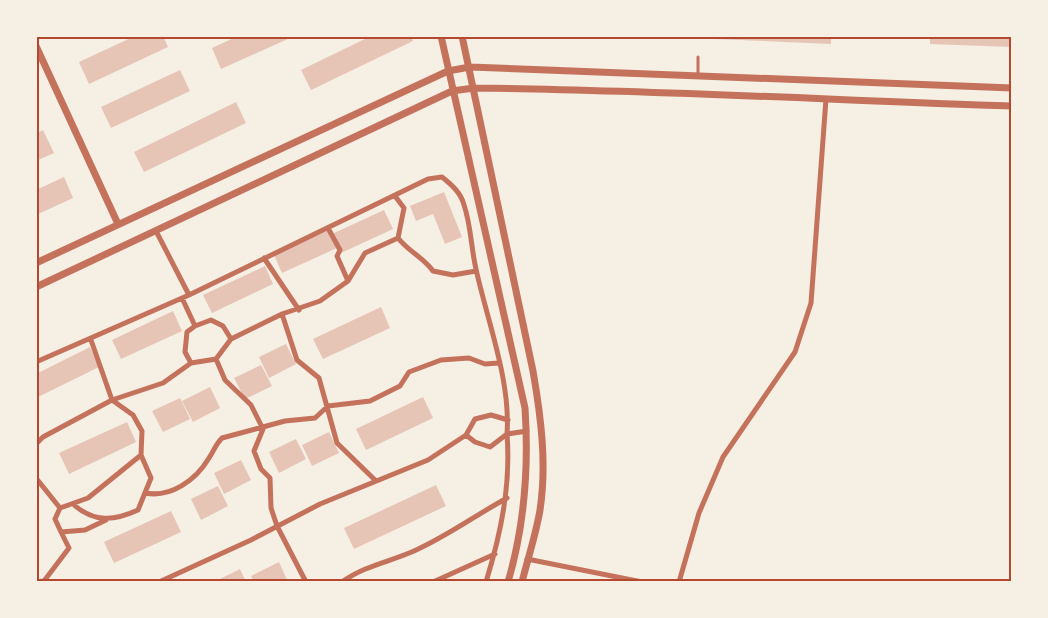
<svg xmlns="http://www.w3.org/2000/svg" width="1048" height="618" font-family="'Space Grotesk',sans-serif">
  <rect width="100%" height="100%" fill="#f6efe4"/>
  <path fill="#e6c5b7" d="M 135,36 L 163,36 L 168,47 L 89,84 L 79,62 Z
    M 238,36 L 289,36 L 290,38 L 221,69 L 212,48 Z
    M 371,36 L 411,36 L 413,41 L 311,90 L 301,70 Z
    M 715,36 L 831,36 L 831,44 L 715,39 Z
    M 930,36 L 1012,36 L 1012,47 L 930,44 Z
    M 180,70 L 190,91 L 111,128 L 101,107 Z
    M 236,102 L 246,123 L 144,172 L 134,152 Z
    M 43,130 L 54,153 L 36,161 L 36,134 Z
    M 64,177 L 73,198 L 36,215 L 36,190 Z
    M 444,192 L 462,237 L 445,244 L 433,214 L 416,221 L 410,206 Z
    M 384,210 L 393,229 L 341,253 L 332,234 Z
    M 329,230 L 337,248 L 282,273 L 274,255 Z
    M 265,266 L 273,284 L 212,313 L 203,295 Z
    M 381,307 L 390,328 L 323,359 L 313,339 Z
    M 173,311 L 182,331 L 121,359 L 112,340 Z
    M 286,344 L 296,364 L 269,378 L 259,357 Z
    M 90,347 L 99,367 L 36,398 L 36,374 Z
    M 261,365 L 272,386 L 245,399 L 234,378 Z
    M 210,387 L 220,408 L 193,422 L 182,401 Z
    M 423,397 L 433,418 L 366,450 L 356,429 Z
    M 180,398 L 190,419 L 163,432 L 152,411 Z
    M 127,422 L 136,442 L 69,474 L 59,453 Z
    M 329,432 L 339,453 L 312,466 L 302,445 Z
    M 296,439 L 306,459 L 279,473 L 269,452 Z
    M 241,460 L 251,480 L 224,494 L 214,473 Z
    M 436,485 L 446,506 L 354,549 L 344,528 Z
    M 218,486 L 228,506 L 201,520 L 191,499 Z
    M 171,511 L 181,532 L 114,563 L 104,542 Z
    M 279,562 L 288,582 L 254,582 L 251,576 Z
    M 240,569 L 246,582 L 214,582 Z"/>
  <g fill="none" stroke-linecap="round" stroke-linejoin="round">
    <path stroke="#c5725c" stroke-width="3" d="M 698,74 L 698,57"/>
    <path stroke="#c5725c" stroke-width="5" d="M 395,196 L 404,208 L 398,238 C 409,252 423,257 433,271 L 453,275 L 476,271
      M 328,228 L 340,250 L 337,256 L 348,281
      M 264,258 L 299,310
      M 189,295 L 428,179 L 442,177 C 452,185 461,193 464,205 C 471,225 471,248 476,269 C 487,320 511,381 507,434 L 527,431
      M 182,298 L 195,326 L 187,332 L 185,352 L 191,363 L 216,359 L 225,380 L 251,405 L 263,429 L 254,451 L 261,469 L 270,478 L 271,508 L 277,526 L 306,582
      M 282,314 L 297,360 L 319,378 L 337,443 L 376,481
      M 195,326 L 211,320 L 223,326 L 231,339 L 216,359
      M 231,339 L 282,314 L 320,301 L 348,281 L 365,253 L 398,238
      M 36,362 L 189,295 L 156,231
      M 466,435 L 475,419 L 491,415 L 508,420
      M 36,444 L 43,437 L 112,400 L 163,383 L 191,363
      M 36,478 L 60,508 L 88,498 L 141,455 L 142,431 L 133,415 L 112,400 L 91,340
      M 145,493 C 171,498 196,480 209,458 C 214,451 215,445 222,438 L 285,421 L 315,418 L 328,406 L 370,401 L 400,386 L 409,372 L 441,360 L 469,358 L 485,364 L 498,363
      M 73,504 C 94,523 114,521 138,510 L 151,478 L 141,455
      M 60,508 L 55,519 L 61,532
      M 527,559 L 642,582
      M 36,582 L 44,581 L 69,548 L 61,532 L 85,530 L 106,520
      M 159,582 L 251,540 L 320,504 L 428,460 L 466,435 L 475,442 L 490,447 L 507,434 C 511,485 501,533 486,582
      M 342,582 C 364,566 389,562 414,551 C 446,537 476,515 507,498
      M 433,582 L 495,554
      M 679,582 L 699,513 L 723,457 L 795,352 L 811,303 L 826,99"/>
    <path stroke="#c5725c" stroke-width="7" d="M 441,36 L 525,408 C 529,468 525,524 508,582
      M 462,36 L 533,371 C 541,417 547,464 540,510 C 536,534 528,558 522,582
      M 36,46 L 118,224
      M 36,263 L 448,71 L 470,67 L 1012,88
      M 36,287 L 452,91 L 474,88 C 653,90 833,100 1012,106"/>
  </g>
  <rect width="1048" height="618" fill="none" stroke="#f6efe4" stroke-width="75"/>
  <rect x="38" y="38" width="972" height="542" fill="none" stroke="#b5482f" stroke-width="2"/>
</svg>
